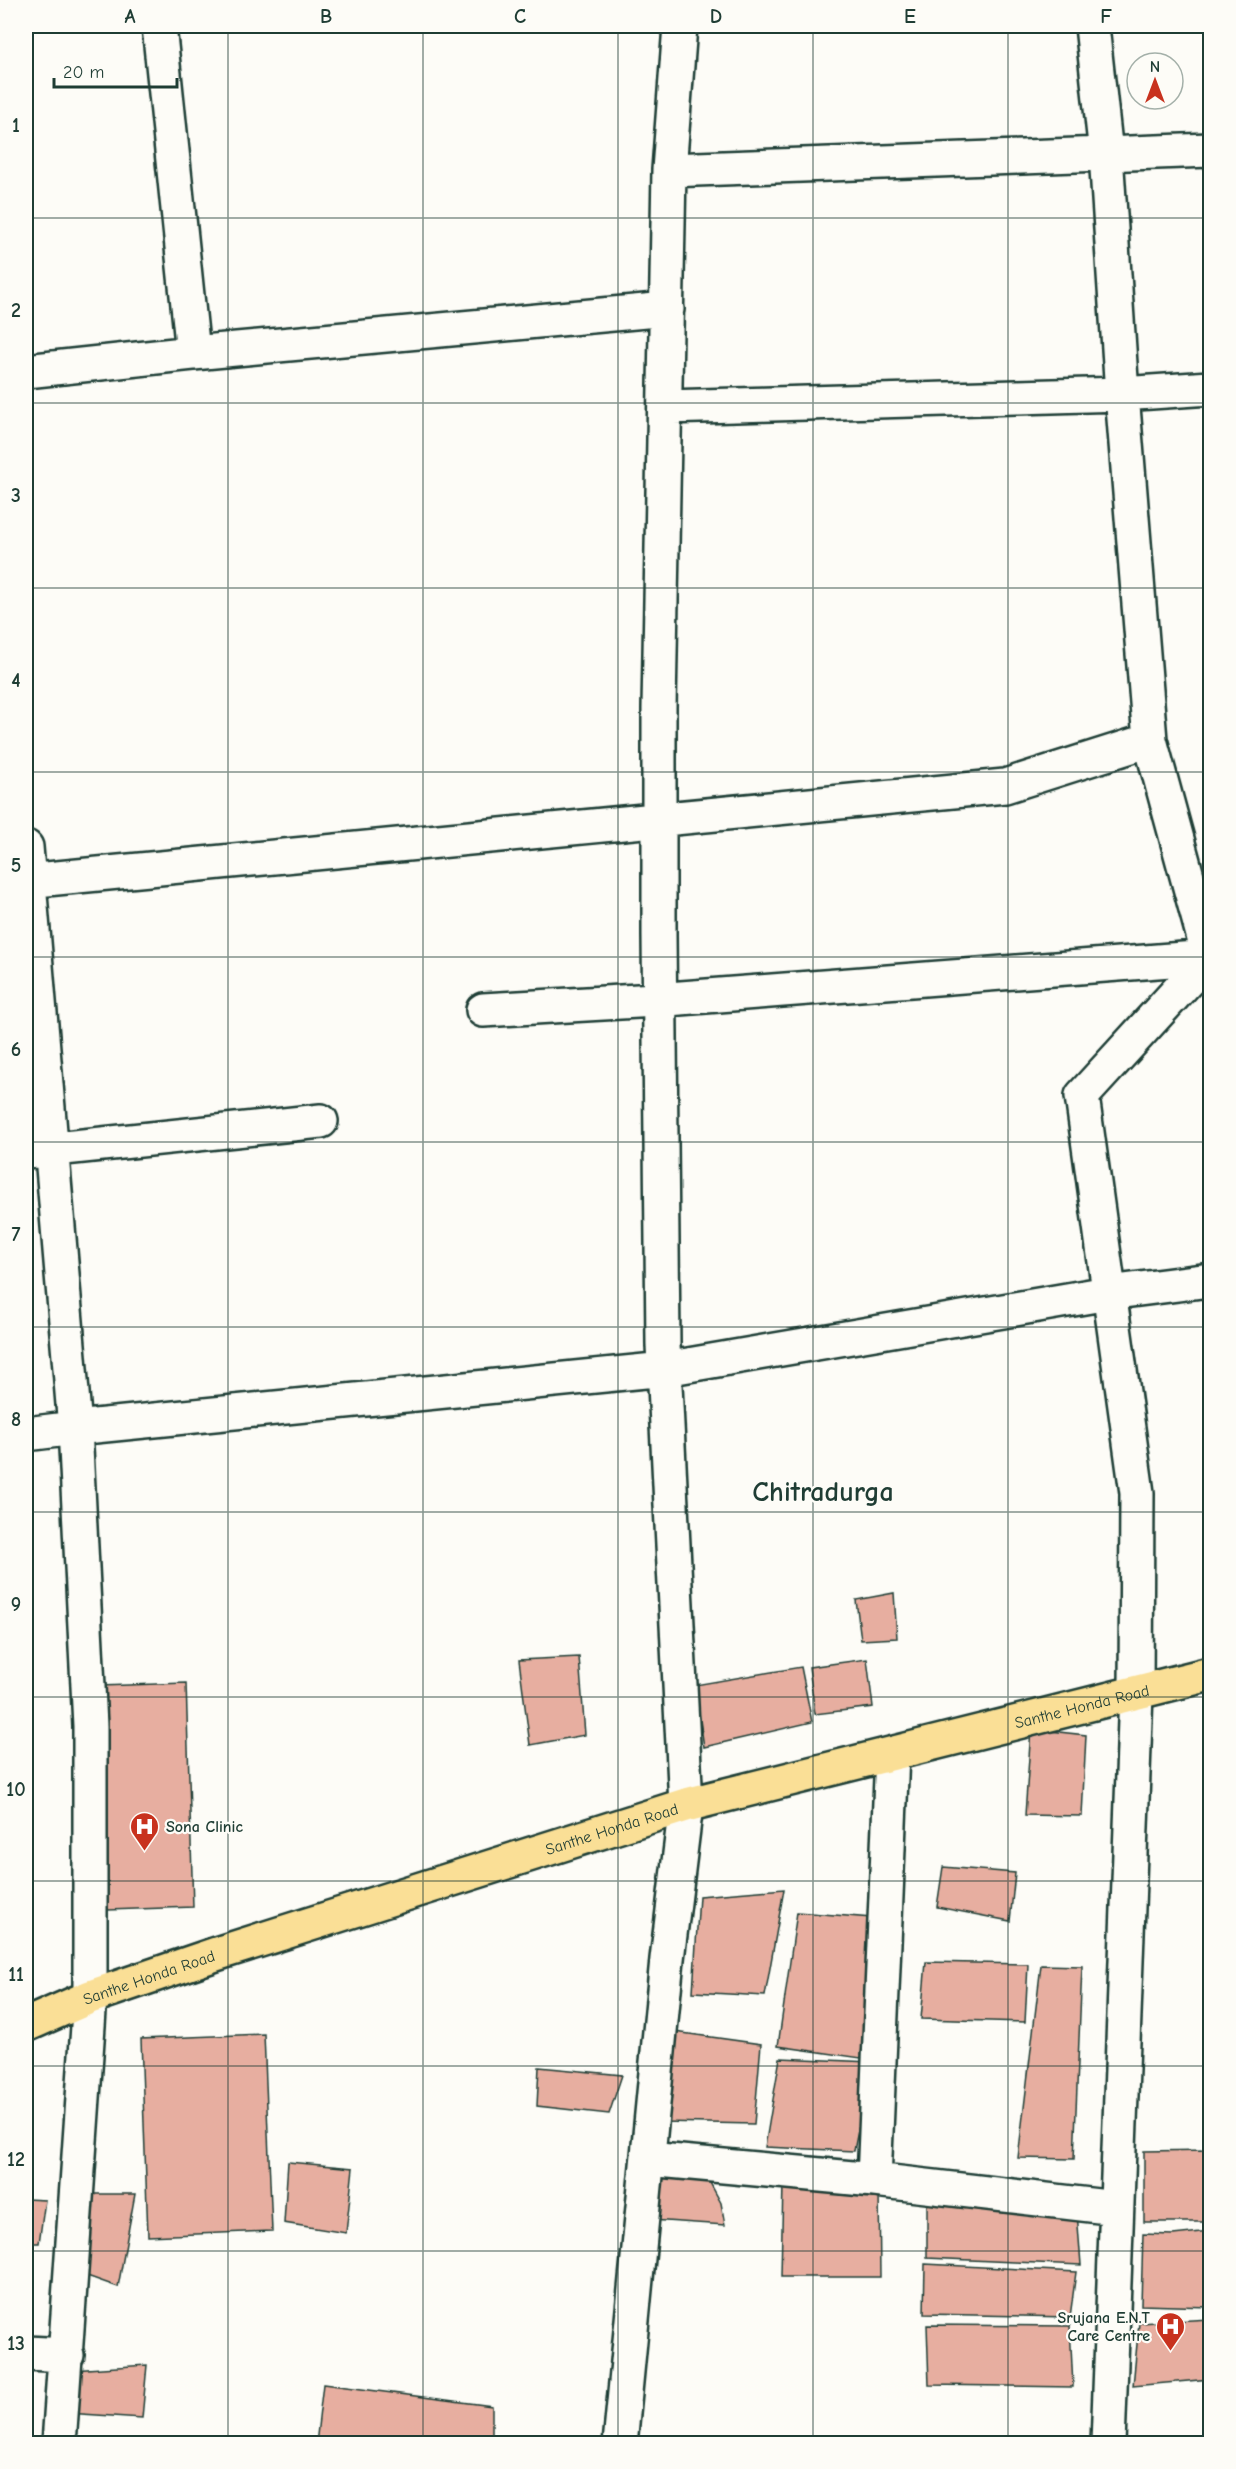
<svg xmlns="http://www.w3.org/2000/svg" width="1236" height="2469" font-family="'Comic Neue',sans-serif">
  <rect width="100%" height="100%" fill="#fdfcf7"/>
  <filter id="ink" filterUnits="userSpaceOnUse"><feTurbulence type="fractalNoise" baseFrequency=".0167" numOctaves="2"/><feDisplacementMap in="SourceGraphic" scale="12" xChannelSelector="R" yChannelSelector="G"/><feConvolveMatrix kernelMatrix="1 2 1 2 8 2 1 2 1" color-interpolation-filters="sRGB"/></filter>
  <g filter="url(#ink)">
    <path fill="#e7aea0" stroke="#1f3d34" stroke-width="1.5" d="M 894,1593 L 897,1638 L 861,1640 L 856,1600 Z
      M 579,1657 L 585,1735 L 530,1745 L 519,1660 Z
      M 867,1659 L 873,1707 L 815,1714 L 809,1667 Z
      M 801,1667 L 812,1722 L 704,1747 L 695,1685 Z
      M 186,1683 L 193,1907 L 108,1910 L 100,1686 Z
      M 1031,1729 L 1086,1735 L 1082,1816 L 1025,1815 Z
      M 943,1867 L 1015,1873 L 1010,1921 L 937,1907 Z
      M 784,1889 L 765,1996 L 693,1992 L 699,1896 Z
      M 797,1912 L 872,1918 L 861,2058 L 778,2046 Z
      M 926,1962 L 1028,1964 L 1025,2022 L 921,2019 Z
      M 1041,1965 L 1082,1966 L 1074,2159 L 1018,2158 Z
      M 675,2032 L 761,2044 L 754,2124 L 663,2122 Z
      M 264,2034 L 272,2231 L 148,2236 L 141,2039 Z
      M 780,2058 L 871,2062 L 854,2151 L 765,2147 Z
      M 539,2067 L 622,2075 L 609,2114 L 537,2106 Z
      M 1210,2150 L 1210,2222 L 1144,2222 L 1144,2151 Z
      M 653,2160 L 702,2168 L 721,2203 L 725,2225 L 651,2220 Z
      M 288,2162 L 353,2168 L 346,2233 L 284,2223 Z
      M 783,2183 L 879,2191 L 880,2277 L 781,2277 Z
      M 927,2187 L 1076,2199 L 1081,2265 L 927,2258 Z
      M 82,2194 L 135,2194 L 118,2287 L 73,2271 Z
      M 26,2199 L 45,2200 L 39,2243 L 26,2243 Z
      M 1210,2231 L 1210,2307 L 1141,2305 L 1143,2234 L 1173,2235 Z
      M 925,2264 L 1076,2272 L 1070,2317 L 924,2314 Z
      M 1210,2319 L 1210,2379 L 1133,2386 L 1139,2323 Z
      M 927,2325 L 1070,2326 L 1073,2387 L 929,2385 Z
      M 147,2365 L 142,2418 L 67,2413 L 72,2370 Z
      M 323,2384 L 492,2406 L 492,2444 L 316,2444 Z"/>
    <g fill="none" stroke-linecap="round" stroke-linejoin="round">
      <defs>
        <path id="minor" d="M 159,26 L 193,353
          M 669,170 L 1210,150
          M 26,371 L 193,353 L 667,309
          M 665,407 L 1122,394 L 1210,388
          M 26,847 L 75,1428 L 90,1726 L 90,1997 L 59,2444
          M 26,881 L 1005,786 L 1150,740
          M 483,1010 L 655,1000 L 1209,957 L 1150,740 L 1122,394 L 1106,154 L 1092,26
          M 26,1152 L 321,1121
          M 26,1434 L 75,1428 L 665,1369 L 1108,1293 L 1210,1280
          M 648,2159 L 874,2180 L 1116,2208
          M 874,2180 L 892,1754
          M 26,2353 L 67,2355
          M 620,2444 L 667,1959 L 686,1805 L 663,1345 L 659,935 L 659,708 L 669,170 L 680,26
          M 1108,2444 L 1136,1693 L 1137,1493 L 1082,1096 L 1210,956"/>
        <g id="major">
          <path id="s1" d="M 26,2025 L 90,1997 L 216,1954 L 686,1805 L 1210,1674"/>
        </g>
      </defs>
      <use href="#minor" stroke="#1f3d34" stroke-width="38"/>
      <use href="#major" stroke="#1f3d34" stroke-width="38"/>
      <use href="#minor" stroke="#fdfcf7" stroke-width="33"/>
      <use href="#major" stroke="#fadf96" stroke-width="33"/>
    </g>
  </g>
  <path fill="none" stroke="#1f3d34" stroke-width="1.5" stroke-opacity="0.55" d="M 228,26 L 228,2444M 423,26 L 423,2444M 618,26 L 618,2444M 813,26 L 813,2444M 1008,26 L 1008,2444M 26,218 L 1210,218M 26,403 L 1210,403M 26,588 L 1210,588M 26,772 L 1210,772M 26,957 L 1210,957M 26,1142 L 1210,1142M 26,1327 L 1210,1327M 26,1512 L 1210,1512M 26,1697 L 1210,1697M 26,1881 L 1210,1881M 26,2066 L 1210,2066M 26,2251 L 1210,2251"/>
  <defs>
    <symbol id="hospital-pin" viewBox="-11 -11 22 30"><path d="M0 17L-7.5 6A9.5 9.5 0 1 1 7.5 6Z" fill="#c8321e" stroke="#fdfcf7"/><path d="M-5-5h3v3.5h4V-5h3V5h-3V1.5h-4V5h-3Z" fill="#fff"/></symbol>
  </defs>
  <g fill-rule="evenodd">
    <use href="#hospital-pin" x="128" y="1810" width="33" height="45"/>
    <use href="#hospital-pin" x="1154" y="2310" width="33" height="45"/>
  </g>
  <g text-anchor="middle" stroke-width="4.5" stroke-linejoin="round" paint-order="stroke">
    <g font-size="16" fill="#1f3d34" stroke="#fdfcf7">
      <text dy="6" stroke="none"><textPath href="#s1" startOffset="1104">Santhe Honda Road</textPath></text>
      <text dy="6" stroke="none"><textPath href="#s1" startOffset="618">Santhe Honda Road</textPath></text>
      <text dy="6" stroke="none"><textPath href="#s1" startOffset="132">Santhe Honda Road</textPath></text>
    </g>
    <g font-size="16" font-weight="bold" fill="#1f3d34" stroke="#fdfcf7" text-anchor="start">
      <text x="166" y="1832">Sona Clinic</text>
      <text x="1150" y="2323" text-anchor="end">Srujana E.N.T<tspan x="1150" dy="18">Care Centre</tspan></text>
    </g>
    <g font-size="28" font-weight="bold" fill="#1f3d34" stroke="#fdfcf7">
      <text x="823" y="1501">Chitradurga</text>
    </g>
  </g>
  <rect width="1236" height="2469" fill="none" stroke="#fdfcf7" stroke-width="66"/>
  <g transform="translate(1155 81)"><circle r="28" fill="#fdfcf7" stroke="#a4b0a9" stroke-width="1.5"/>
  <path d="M0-4.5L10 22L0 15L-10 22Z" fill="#c8321e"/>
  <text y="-9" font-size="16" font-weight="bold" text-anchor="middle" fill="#1f3d34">N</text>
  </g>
  <path d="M54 78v9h123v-9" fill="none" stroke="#1f3d34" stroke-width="3"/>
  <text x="63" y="78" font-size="18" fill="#1f3d34" stroke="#fdfcf7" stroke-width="4.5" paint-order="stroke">20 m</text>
  <rect x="33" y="33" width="1170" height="2403" fill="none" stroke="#1f3d34" stroke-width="2"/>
  <g font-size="20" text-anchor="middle" font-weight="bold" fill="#1f3d34">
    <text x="130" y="23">A</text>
    <text x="326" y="23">B</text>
    <text x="520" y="23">C</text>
    <text x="716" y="23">D</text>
    <text x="910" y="23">E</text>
    <text x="1106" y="23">F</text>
    <text x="16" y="132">1</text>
    <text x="16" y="317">2</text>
    <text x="16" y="502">3</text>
    <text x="16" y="687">4</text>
    <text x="16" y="872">5</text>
    <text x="16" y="1056">6</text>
    <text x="16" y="1241">7</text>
    <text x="16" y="1426">8</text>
    <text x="16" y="1611">9</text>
    <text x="16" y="1796">10</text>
    <text x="16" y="1981">11</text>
    <text x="16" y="2166">12</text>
    <text x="16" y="2350">13</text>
  </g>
</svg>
